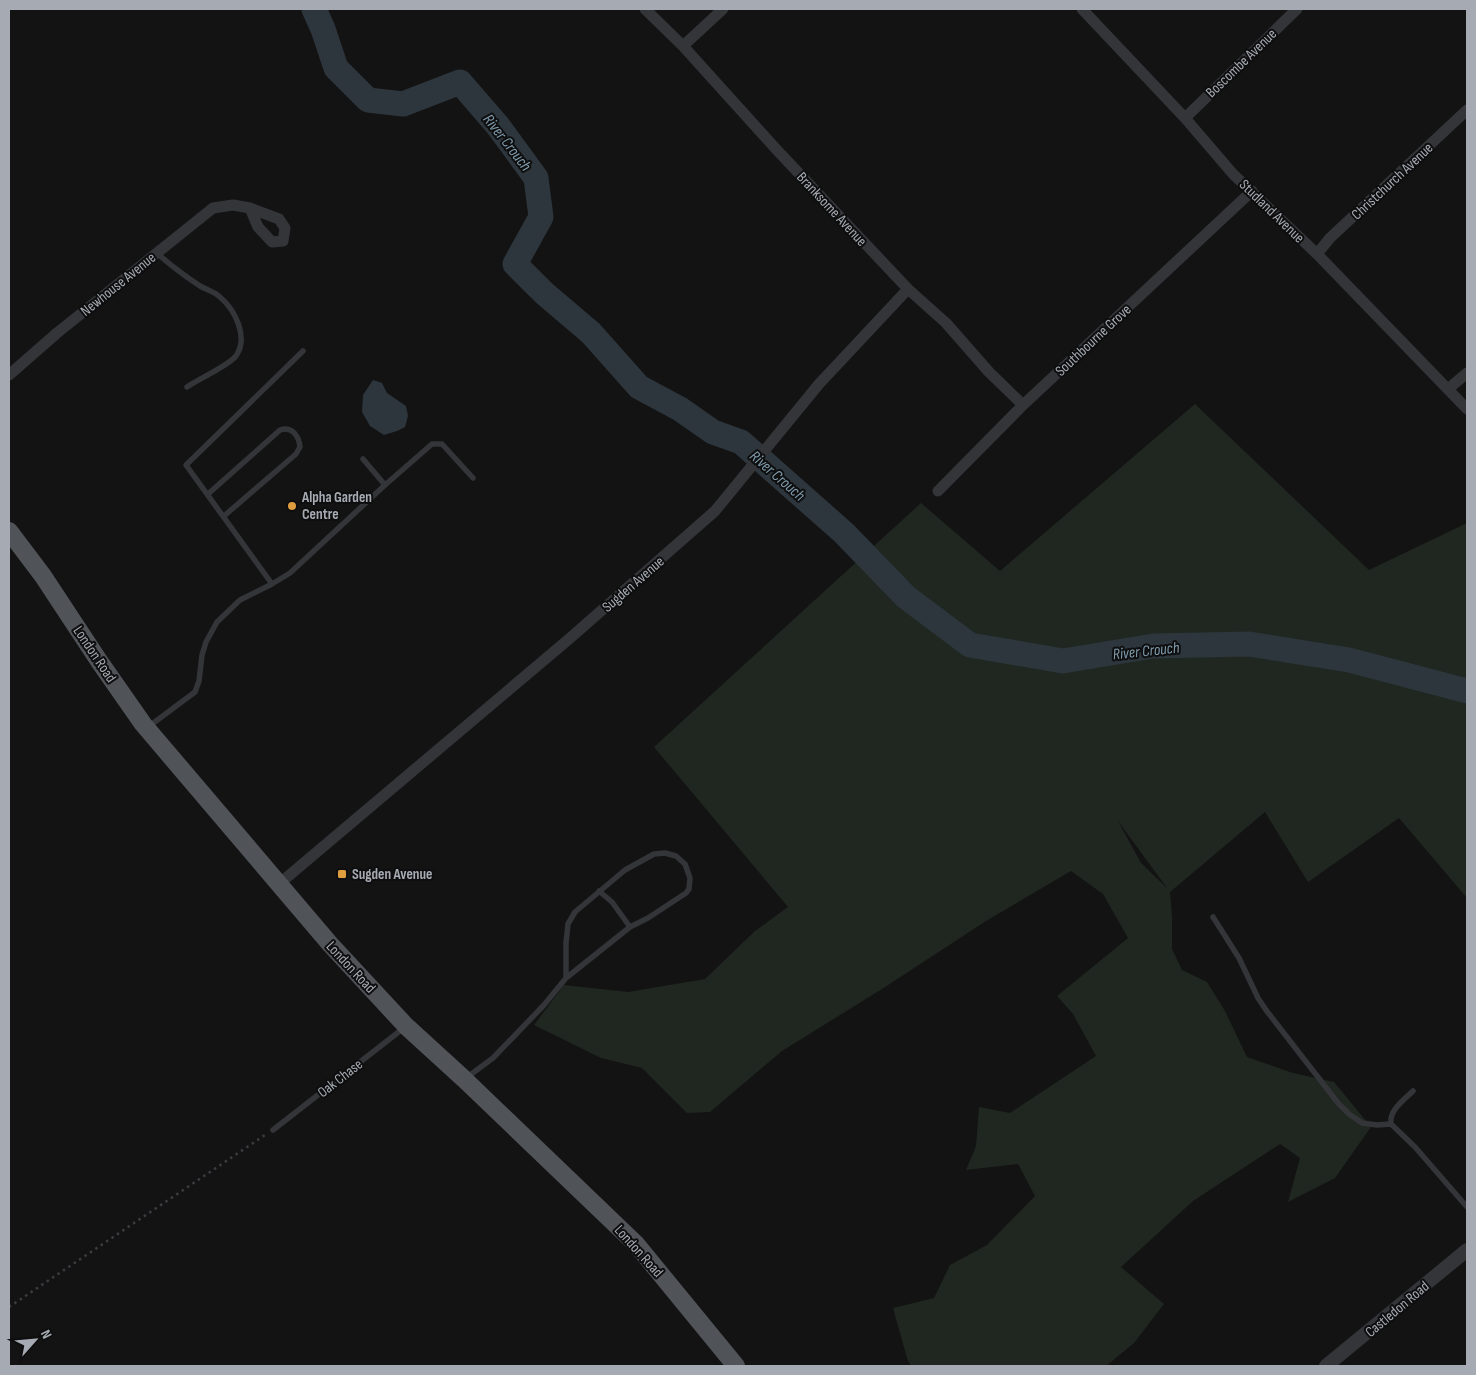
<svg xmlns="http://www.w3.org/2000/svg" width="1476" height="1375" font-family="'Sofia Sans Condensed',sans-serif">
  <rect width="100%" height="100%" fill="#131314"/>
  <path fill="#1f2720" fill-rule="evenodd" d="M 1195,404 L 1369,570 L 1467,523 L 1467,898 L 1399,818 L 1308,882 L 1265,812 L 1170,892 L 1172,916 L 1172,949 L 1182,970 L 1207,982 L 1225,1011 L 1247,1057 L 1293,1073 L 1334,1082 L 1371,1127 L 1335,1178 L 1288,1202 L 1300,1158 L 1280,1144 L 1193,1201 L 1121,1267 L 1164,1304 L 1134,1343 L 1106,1366 L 911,1366 L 907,1358 L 893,1308 L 934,1298 L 950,1265 L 987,1245 L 1035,1196 L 1018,1164 L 966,1170 L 976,1146 L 979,1107 L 1010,1113 L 1096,1056 L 1073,1014 L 1057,996 L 1128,938 L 1103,894 L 1071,871 L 986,921 L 882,989 L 782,1051 L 710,1112 L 687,1113 L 642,1068 L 601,1058 L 534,1025 L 564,985 L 628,992 L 705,979 L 755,931 L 788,907 L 654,747 L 921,503 L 1000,571 ZM 1118,821 L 1167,888 L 1141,863 Z"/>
  <path fill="#2d363c" d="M 373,380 L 382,383 L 387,393 L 406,406 L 408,416 L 405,427 L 397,431 L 384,435 L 370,426 L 362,412 L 363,395 Z"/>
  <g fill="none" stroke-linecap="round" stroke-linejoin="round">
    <path stroke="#2d363c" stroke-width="25" d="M 314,9 L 323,29 L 336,68 L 368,100 L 403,104 L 460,82 L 498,126 L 536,178 L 541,217 L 515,264 L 544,293 L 591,333 L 639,387 L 680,409 L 713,432 L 741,442 L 844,533 L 906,597 L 970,645 L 1063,661 L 1153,646 L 1249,644 L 1349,660 L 1467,691"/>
    <path stroke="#3a3c40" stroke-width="2.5" stroke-dasharray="2.5 4" stroke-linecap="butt" d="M 9,1307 L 265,1135"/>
    <path stroke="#343539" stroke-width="5.5" d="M 157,253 C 171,266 185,276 200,286 C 207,290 215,292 220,297 C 235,310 249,337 236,356 C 228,366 200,378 187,387
      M 385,485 L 432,444 L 442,444 L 473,478
      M 208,494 L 280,430 C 292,426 299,436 300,447 L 296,454 L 224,516
      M 272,584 L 290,573 L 385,485 L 363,459
      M 148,727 L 195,692 L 199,681 L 202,655 L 206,642 L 217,622 L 240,600 L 272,584 L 186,465 L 303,351
      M 1213,917 L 1239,958 L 1258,998 L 1266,1010 L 1338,1103 L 1349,1114 L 1362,1123 L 1377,1125 L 1391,1124
      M 566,978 L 630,927
      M 466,1078 L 493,1058 L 544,1005 L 566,978 L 566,943 L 568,924 L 575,912 L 625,870 L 654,854 L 665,853 L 676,856 L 685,864 L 690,878 L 689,889 L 686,893 L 648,918 L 630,927 L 612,902 L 599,891
      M 1413,1091 C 1404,1100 1389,1110 1391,1124 L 1415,1147 L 1467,1207
      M 273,1130 L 405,1027"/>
    <path stroke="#343539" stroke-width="11" d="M 645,9 L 683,46 L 776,149 L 908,289 L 946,323 L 989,372 L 1023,405
      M 1082,9 L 1185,118 L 1233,174 L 1317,254 L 1467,409
      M 683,46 L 723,9
      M 1185,118 L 1297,9
      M 1317,254 L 1330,238 L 1467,110
      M 9,375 L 57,333 L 213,208 L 233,205 L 250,208 L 258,227 L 272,242 L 283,241 L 285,228 L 279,219 L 250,208
      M 1448,389 L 1467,373
      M 938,491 L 1023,405 L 1252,191
      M 279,884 L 569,639 L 715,511 L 819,384 L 908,289"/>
    <path stroke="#343539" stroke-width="14" d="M 1326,1366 L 1467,1250"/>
    <path stroke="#505358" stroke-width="18" d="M 9,531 L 43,576 L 99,661 L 143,724 L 330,944 L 406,1026 L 464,1079 L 636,1244 L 736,1366"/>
  </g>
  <g fill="#e09d3f" stroke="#0e0e0f" stroke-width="2">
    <circle cx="292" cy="506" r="5"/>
    <rect x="337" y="869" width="10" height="10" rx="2.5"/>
  </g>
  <g text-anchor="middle" stroke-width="4" stroke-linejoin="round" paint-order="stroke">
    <g font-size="15" fill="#a6abb3" stroke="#0e0e0f">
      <text transform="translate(1241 63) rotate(-44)" y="5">Boscombe Avenue</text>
      <text transform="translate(1392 181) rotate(-43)" y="5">Christchurch Avenue</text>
      <text transform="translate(832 209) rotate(47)" y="5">Branksome Avenue</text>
      <text transform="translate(1272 211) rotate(44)" y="5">Studland Avenue</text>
      <text transform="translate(118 284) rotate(-39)" y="5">Newhouse Avenue</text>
      <text transform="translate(1093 340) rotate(-43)" y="5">Southbourne Grove</text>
      <text transform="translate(633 584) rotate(-41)" y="5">Sugden Avenue</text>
      <text transform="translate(95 654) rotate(56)" y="5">London Road</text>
      <text transform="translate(351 967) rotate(47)" y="5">London Road</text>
      <text transform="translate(340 1078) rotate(-38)" y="5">Oak Chase</text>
      <text transform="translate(639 1251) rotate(48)" y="5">London Road</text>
      <text transform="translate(1397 1309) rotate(-40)" y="5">Castledon Road</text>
    </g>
    <g font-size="15" font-weight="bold" fill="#a6abb3" stroke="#0e0e0f" text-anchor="start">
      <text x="302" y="502">Alpha Garden<tspan x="302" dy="17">Centre</tspan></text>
      <text x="352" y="879">Sugden Avenue</text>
    </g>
    <g font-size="16" font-style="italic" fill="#7f9bac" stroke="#0e0e0f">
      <text transform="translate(508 142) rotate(52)" y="6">River Crouch</text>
      <text transform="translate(778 475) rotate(41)" y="6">River Crouch</text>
      <text transform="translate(1146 650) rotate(-6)" y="6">River Crouch</text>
    </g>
  </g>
  <rect width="1476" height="1375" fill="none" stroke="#a6abb3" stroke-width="20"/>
  <g transform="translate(35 1340) rotate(63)" stroke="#0e0e0f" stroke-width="4" paint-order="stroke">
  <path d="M0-4L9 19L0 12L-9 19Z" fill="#a6abb3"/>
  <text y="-8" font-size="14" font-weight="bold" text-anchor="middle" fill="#a6abb3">N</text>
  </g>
</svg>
